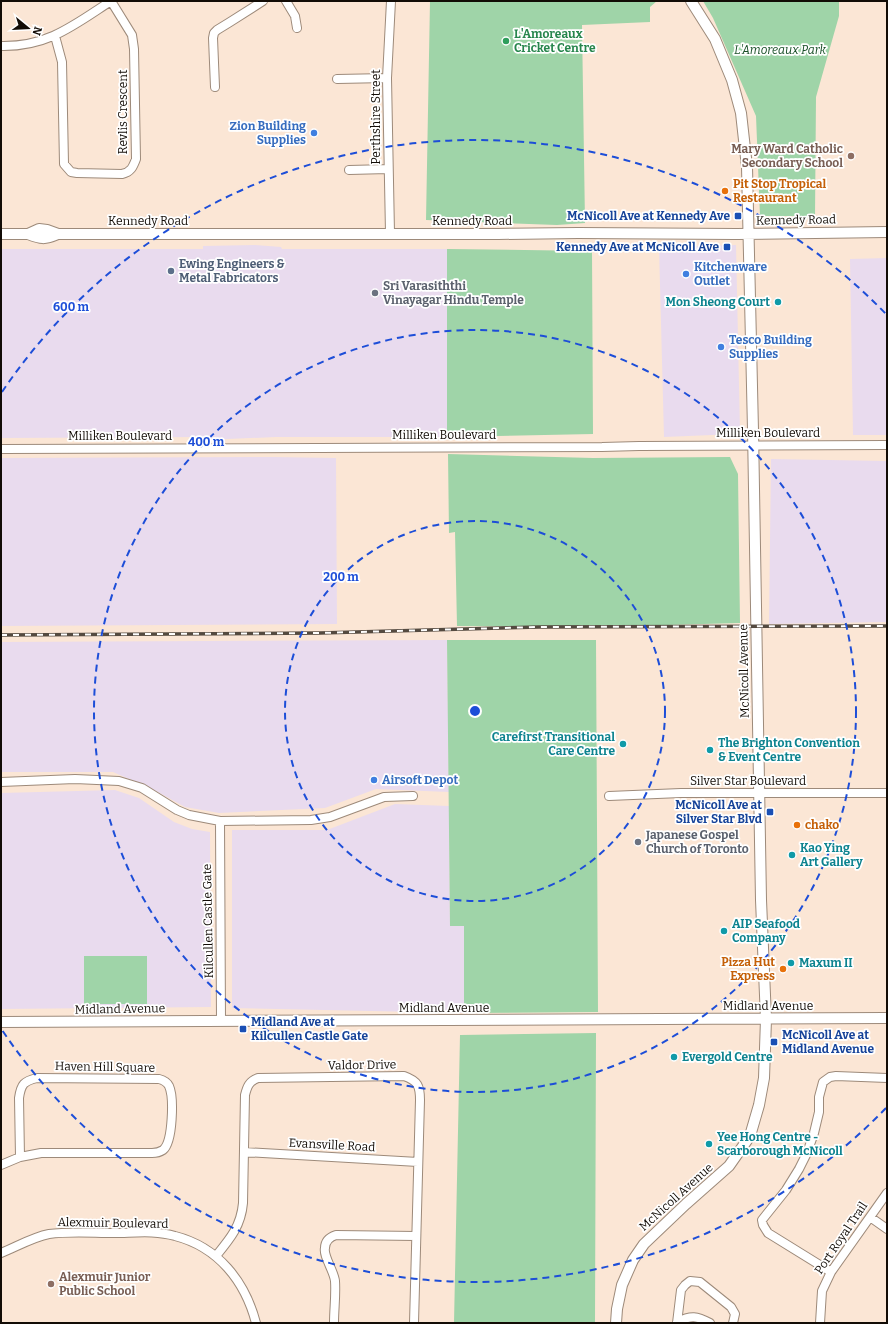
<svg xmlns="http://www.w3.org/2000/svg" width="888" height="1324" font-family="Bitter,serif">
  <rect width="100%" height="100%" fill="#fbe6d5"/>
  <path fill="#e9dbee" d="M 255,245 L 281,247 L 282,249 L 447,249 L 447,437 L 276,437 L 205,440 L 204,437 L 1,438 L 1,249 L 203,249 L 203,246 Z
    M 736,245 L 740,431 L 736,434 L 664,437 L 659,247 Z
    M 887,258 L 887,435 L 853,435 L 850,259 Z
    M 274,457 L 336,458 L 337,624 L 1,626 L 1,458 Z
    M 771,459 L 887,461 L 887,622 L 769,624 Z
    M 447,640 L 449,792 L 376,789 L 325,808 L 219,813 L 185,807 L 154,790 L 113,772 L 1,772 L 1,642 Z
    M 115,790 L 139,798 L 174,822 L 192,829 L 210,832 L 211,1007 L 1,1009 L 1,793 Z
    M 395,804 L 449,806 L 450,926 L 464,926 L 464,1013 L 232,1008 L 232,830 L 327,830 Z"/>
  <path fill="#9fd4a8" d="M 430,1 L 657,1 L 650,7 L 650,22 L 582,25 L 585,223 L 557,225 L 426,220 Z
    M 703,1 L 839,1 L 839,16 L 816,97 L 815,216 L 760,216 L 756,116 L 713,18 Z
    M 447,249 L 592,251 L 593,434 L 447,437 Z
    M 448,454 L 593,458 L 730,457 L 738,474 L 740,623 L 594,627 L 457,626 L 455,532 L 449,533 Z
    M 447,640 L 596,640 L 598,1012 L 464,1013 L 464,926 L 450,926 Z
    M 84,956 L 147,956 L 147,1004 L 84,1004 Z
    M 596,1033 L 595,1323 L 454,1323 L 460,1035 Z"/>
  <g fill="none" stroke-linecap="round" stroke-linejoin="round">
    <defs>
      <path id="minor" d="M 286,1 L 295,16 L 297,28
        M 55,36 L 62,62 L 64,164 L 71,172 L 77,173 L 122,174 C 131,172 133,167 136,159 L 134,49 L 132,35 L 111,1
        M 1,46 C 48,47 74,25 111,1
        M 337,79 L 387,78
        M 215,87 L 213,38 L 214,33 L 217,30 L 230,22 L 263,1
        M 349,170 L 388,169
        M 390,233 L 387,78 L 391,1
        M 1,449 L 602,447 L 639,446 L 887,445
        M 1,782 L 75,779 L 119,781 L 142,788 L 177,810 L 189,815 L 220,821 L 311,820 L 330,817 L 384,797 L 413,796
        M 609,796 L 681,793 L 887,793
        M 220,821 L 221,1021
        M 244,1152 L 418,1162
        M 1,1165 L 20,1157 L 41,1153 L 152,1153 C 156,1153 160,1152 163,1150 C 173,1142 174,1097 169,1086 C 167,1082 163,1080 159,1079 L 37,1078 C 24,1081 21,1084 19,1098 L 20,1157
        M 870,1217 L 887,1229
        M 1,1253 C 16,1247 33,1237 49,1234 C 69,1231 93,1233 114,1233 C 133,1233 155,1230 175,1236 C 218,1247 245,1281 256,1323
        M 216,1256 C 230,1239 241,1226 243,1203 L 245,1095 C 247,1087 249,1081 258,1078 L 404,1076 C 418,1081 420,1086 420,1100 L 414,1323
        M 831,1272 L 768,1233 L 763,1225 L 762,1220 L 786,1190 L 799,1169 L 807,1153 L 814,1133 L 819,1112 L 819,1097 L 823,1082 L 830,1077 L 836,1076 L 887,1078
        M 677,1322 C 691,1315 697,1316 710,1323
        M 334,1323 C 334,1309 336,1295 335,1281 C 334,1271 323,1256 325,1248 C 325,1241 330,1237 336,1235 L 416,1236
        M 677,1323 L 681,1290 L 685,1285 L 690,1281 L 700,1282 L 731,1307 L 735,1314 L 733,1323
        M 820,1323 L 822,1291 L 831,1272 L 887,1193"/>
      <path id="major" d="M 1,234 L 28,234 L 39,229 L 47,230 L 58,234
        M 28,234 C 41,239 44,240 58,234 L 498,234 L 578,233 L 736,234 L 887,232
        M 1,1022 L 887,1018
        M 616,1323 L 617,1309 L 622,1285 L 633,1260 L 644,1244 L 686,1204 L 729,1166 L 750,1136 L 759,1105 L 764,1078 L 766,1019 L 761,900 L 753,430 L 747,167 L 741,113 L 732,80 L 715,39 L 691,1"/>
    </defs>
    <use href="#minor" stroke="#9d8a7a" stroke-width="10"/>
    <use href="#major" stroke="#9d8a7a" stroke-width="12"/>
    <use href="#minor" stroke="#fff" stroke-width="8"/>
    <use href="#major" stroke="#fff" stroke-width="10"/>
    <defs>
      <path id="rail" d="M 1,635 L 320,633 L 539,627 L 887,626"/>
    </defs>
    <use href="#rail" stroke="#544a40" stroke-width="3.5"/>
    <use href="#rail" stroke="#fff" stroke-width="2" stroke-dasharray="6" stroke-linecap="butt"/>
  </g>
  <g fill="none" stroke="#1d4ed8" stroke-width="2" stroke-dasharray="7 5">
    <circle cx="475" cy="711" r="190"/>
    <circle cx="475" cy="711" r="381"/>
    <path d="M886 1108A571 571 0 0 1 2 1030M2 392A571 571 0 0 1 886 314"/>
  </g>
  <circle fill="#2e9e5b" stroke="#fff" stroke-width="1.5" cx="506" cy="41" r="4"/>
  <g fill="#3f7fe0" stroke="#fff" stroke-width="1.5">
    <circle cx="314" cy="133" r="4"/>
    <circle cx="686" cy="274" r="4"/>
    <circle cx="721" cy="347" r="4"/>
    <circle cx="374" cy="780" r="4"/>
  </g>
  <g fill="#8d6e63" stroke="#fff" stroke-width="1.5">
    <circle cx="851" cy="156" r="4"/>
    <circle cx="51" cy="1284" r="4"/>
  </g>
  <g fill="#e8710a" stroke="#fff" stroke-width="1.5">
    <circle cx="725" cy="191" r="4"/>
    <circle cx="797" cy="825" r="4"/>
    <circle cx="783" cy="969" r="4"/>
  </g>
  <g fill="#1a4fb4" stroke="#fff" stroke-width="1.5">
    <rect x="734" y="212" width="8" height="8" rx="2"/>
    <rect x="723" y="243" width="8" height="8" rx="2"/>
    <rect x="766" y="808" width="8" height="8" rx="2"/>
    <rect x="239" y="1025" width="8" height="8" rx="2"/>
    <rect x="770" y="1038" width="8" height="8" rx="2"/>
  </g>
  <circle fill="#5c6f8a" stroke="#fff" stroke-width="1.5" cx="171" cy="271" r="4"/>
  <g fill="#6b7280" stroke="#fff" stroke-width="1.5">
    <circle cx="375" cy="293" r="4"/>
    <circle cx="638" cy="842" r="4"/>
  </g>
  <g fill="#0f9aa8" stroke="#fff" stroke-width="1.5">
    <circle cx="778" cy="302" r="4"/>
    <circle cx="623" cy="744" r="4"/>
    <circle cx="710" cy="750" r="4"/>
    <circle cx="792" cy="855" r="4"/>
    <circle cx="724" cy="931" r="4"/>
    <circle cx="791" cy="963" r="4"/>
    <circle cx="674" cy="1057" r="4"/>
    <circle cx="709" cy="1144" r="4"/>
  </g>
  <g text-anchor="middle" stroke-width="3.5" stroke-linejoin="round" paint-order="stroke">
    <g font-size="12" font-weight="bold" fill="#27864d" stroke="#fff" text-anchor="start">
      <text x="514" y="38">L'Amoreaux<tspan x="514" dy="14">Cricket Centre</tspan></text>
    </g>
    <g font-size="12" font-style="italic" fill="#174e26" stroke="#fff">
      <text x="780" y="54">L'Amoreaux Park</text>
    </g>
    <g font-size="12" fill="#120c06" stroke="#fff">
      <text transform="translate(123 112) rotate(-90)" y="4">Revlis Crescent</text>
      <text transform="translate(376 117) rotate(-90)" y="4">Perthshire Street</text>
      <text transform="translate(796 220) rotate(-1)" y="4">Kennedy Road</text>
      <text x="148" y="225">Kennedy Road</text>
      <text x="472" y="225">Kennedy Road</text>
      <text x="768" y="437">Milliken Boulevard</text>
      <text x="444" y="439">Milliken Boulevard</text>
      <text x="120" y="440">Milliken Boulevard</text>
      <text transform="translate(744 671) rotate(-91)" y="4">McNicoll Avenue</text>
      <text x="748" y="785">Silver Star Boulevard</text>
      <text transform="translate(208 921) rotate(-91)" y="4">Kilcullen Castle Gate</text>
      <text x="768" y="1010">Midland Avenue</text>
      <text x="444" y="1012">Midland Avenue</text>
      <text transform="translate(120 1009) rotate(-1)" y="4">Midland Avenue</text>
      <text transform="translate(362 1065) rotate(-1)" y="4">Valdor Drive</text>
      <text transform="translate(105 1067) rotate(1)" y="4">Haven Hill Square</text>
      <text transform="translate(332 1145) rotate(3)" y="4">Evansville Road</text>
      <text transform="translate(676 1197) rotate(-42)" y="4">McNicoll Avenue</text>
      <text transform="translate(113 1223) rotate(1)" y="4">Alexmuir Boulevard</text>
      <text transform="translate(841 1238) rotate(-56)" y="4">Port Royal Trail</text>
    </g>
    <g font-size="12" font-weight="bold" fill="#366cbe" stroke="#fff" text-anchor="start">
      <text x="306" y="130" text-anchor="end">Zion Building<tspan x="306" dy="14">Supplies</tspan></text>
      <text x="694" y="271">Kitchenware<tspan x="694" dy="14">Outlet</tspan></text>
      <text x="729" y="344">Tesco Building<tspan x="729" dy="14">Supplies</tspan></text>
      <text x="382" y="784">Airsoft Depot</text>
    </g>
    <g font-size="12" font-weight="bold" fill="#785e54" stroke="#fff" text-anchor="end">
      <text x="843" y="153">Mary Ward Catholic<tspan x="843" dy="14">Secondary School</tspan></text>
      <text x="59" y="1281" text-anchor="start">Alexmuir Junior<tspan x="59" dy="14">Public School</tspan></text>
    </g>
    <g font-size="12" font-weight="bold" fill="#c56008" stroke="#fff" text-anchor="start">
      <text x="733" y="188">Pit Stop Tropical<tspan x="733" dy="14">Restaurant</tspan></text>
      <text x="805" y="829">chako</text>
      <text x="775" y="966" text-anchor="end">Pizza Hut<tspan x="775" dy="14">Express</tspan></text>
    </g>
    <g font-size="12" font-weight="bold" fill="#164399" stroke="#fff" text-anchor="end">
      <text x="730" y="220">McNicoll Ave at Kennedy Ave</text>
      <text x="719" y="251">Kennedy Ave at McNicoll Ave</text>
      <text x="762" y="809">McNicoll Ave at<tspan x="762" dy="14">Silver Star Blvd</tspan></text>
      <text x="251" y="1026" text-anchor="start">Midland Ave at<tspan x="251" dy="14">Kilcullen Castle Gate</tspan></text>
      <text x="782" y="1039" text-anchor="start">McNicoll Ave at<tspan x="782" dy="14">Midland Avenue</tspan></text>
    </g>
    <g font-size="12" font-weight="bold" fill="#4e5e75" stroke="#fff" text-anchor="start">
      <text x="179" y="268">Ewing Engineers &amp;<tspan x="179" dy="14">Metal Fabricators</tspan></text>
    </g>
    <g font-size="12" font-weight="bold" fill="#5b616d" stroke="#fff" text-anchor="start">
      <text x="383" y="290">Sri Varasiththi<tspan x="383" dy="14">Vinayagar Hindu Temple</tspan></text>
      <text x="646" y="839">Japanese Gospel<tspan x="646" dy="14">Church of Toronto</tspan></text>
    </g>
    <g font-size="12" font-weight="bold" fill="#0d838f" stroke="#fff" text-anchor="start">
      <text x="770" y="306" text-anchor="end">Mon Sheong Court</text>
      <text x="615" y="741" text-anchor="end">Carefirst Transitional<tspan x="615" dy="14">Care Centre</tspan></text>
      <text x="718" y="747">The Brighton Convention<tspan x="718" dy="14">&amp; Event Centre</tspan></text>
      <text x="800" y="852">Kao Ying<tspan x="800" dy="14">Art Gallery</tspan></text>
      <text x="732" y="928">AIP Seafood<tspan x="732" dy="14">Company</tspan></text>
      <text x="799" y="967">Maxum II</text>
      <text x="682" y="1061">Evergold Centre</text>
      <text x="717" y="1141">Yee Hong Centre -<tspan x="717" dy="14">Scarborough McNicoll</tspan></text>
    </g>
  </g>
  <circle cx="475" cy="711" r="6" fill="#1d4ed8" stroke="#fff" stroke-width="2"/>
  <g font-size="12" text-anchor="middle" font-weight="bold" fill="#1d4ed8" stroke="#fff" stroke-width="3.5" stroke-linejoin="round" paint-order="stroke">
    <text x="71" y="311">600 m</text>
    <text x="206" y="446">400 m</text>
    <text x="341" y="581">200 m</text>
  </g>
  <rect width="888" height="1324" fill="none" stroke="#120c06" stroke-width="4"/>
  <g transform="translate(28 28) rotate(108)" stroke="#ffffff" stroke-width="3" paint-order="stroke">
  <path d="M0-3L7 15L0 10L-7 15Z" fill="#120c06"/>
  <text y="-6" font-size="11" font-weight="bold" text-anchor="middle" fill="#120c06">N</text>
  </g>
</svg>
